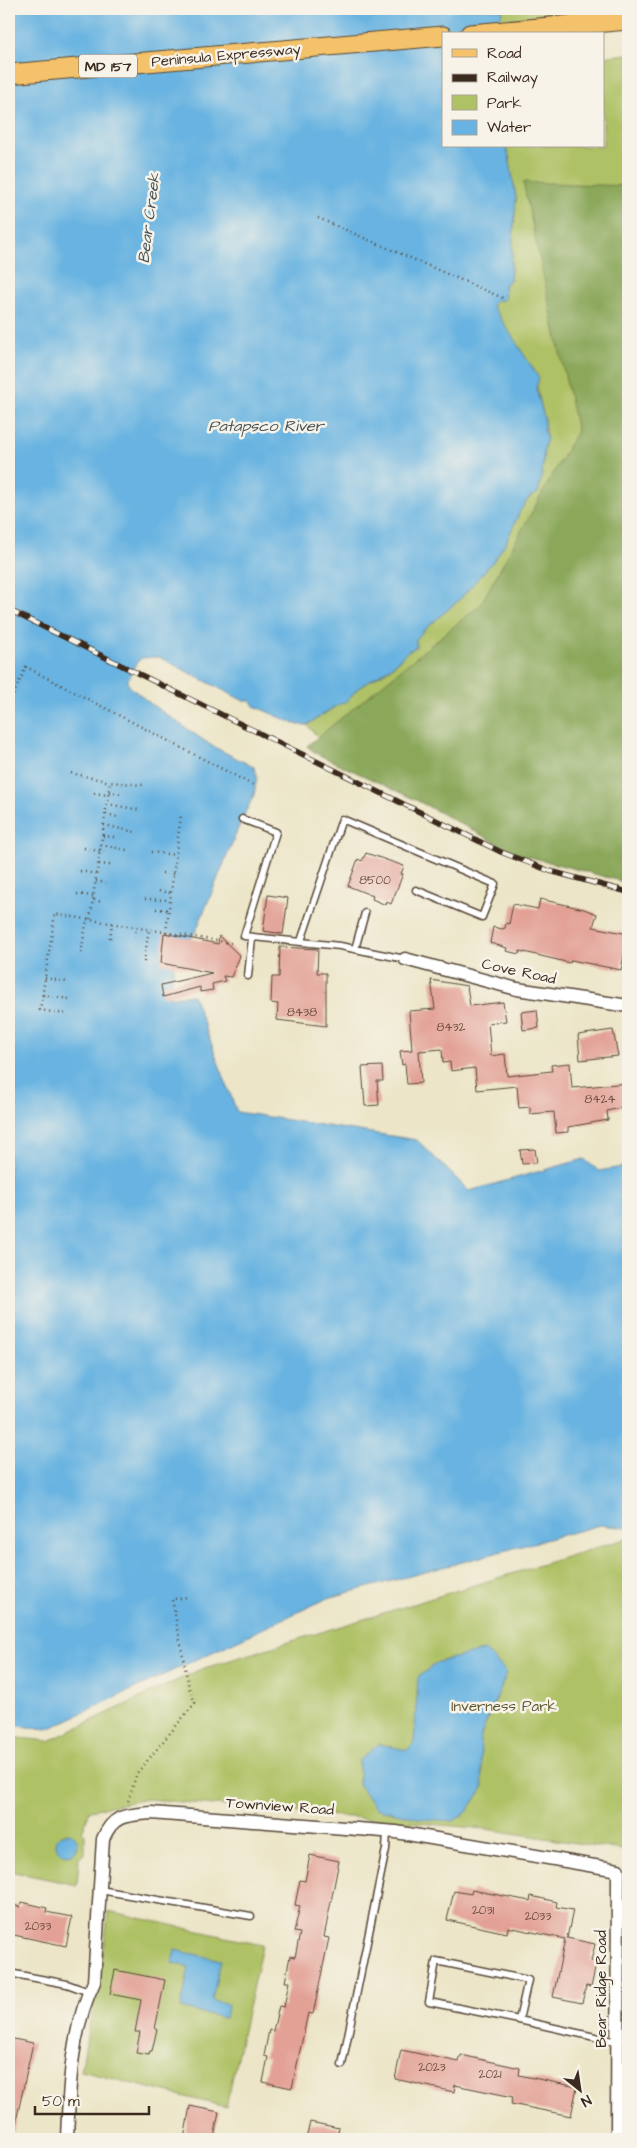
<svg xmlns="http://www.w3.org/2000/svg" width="637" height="2148" font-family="'Architects Daughter',sans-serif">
  <rect width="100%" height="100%" fill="#f7f3e8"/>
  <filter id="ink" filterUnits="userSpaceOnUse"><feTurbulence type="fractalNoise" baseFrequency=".02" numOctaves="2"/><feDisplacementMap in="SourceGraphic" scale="10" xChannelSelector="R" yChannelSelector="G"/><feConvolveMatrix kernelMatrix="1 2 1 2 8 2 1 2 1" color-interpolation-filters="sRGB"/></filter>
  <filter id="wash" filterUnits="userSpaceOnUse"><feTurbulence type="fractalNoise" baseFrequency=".0096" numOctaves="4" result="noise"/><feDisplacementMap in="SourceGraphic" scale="20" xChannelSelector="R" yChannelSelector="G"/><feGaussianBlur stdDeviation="1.12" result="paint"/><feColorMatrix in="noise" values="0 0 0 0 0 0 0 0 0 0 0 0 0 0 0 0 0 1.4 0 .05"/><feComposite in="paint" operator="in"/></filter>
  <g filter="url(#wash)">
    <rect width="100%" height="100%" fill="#ece5c7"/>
    <path fill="#aec165" stroke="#747642" d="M 503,9 L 570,9 L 568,34 L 495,34 Z
      M 628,54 L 628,181 L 621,187 L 628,874 L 320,739 L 307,725 L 336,706 L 348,700 L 358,688 L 390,669 L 408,651 L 412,650 L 416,639 L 423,631 L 461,598 L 495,559 L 506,542 L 521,509 L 542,476 L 544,447 L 547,439 C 544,430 545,423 543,414 C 540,400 536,388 536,374 L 529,366 L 492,305 L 496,301 L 505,299 L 504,285 L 510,280 L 516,198 L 509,156 L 505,146 L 603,146 L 603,57 Z
      M 628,1538 L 628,1851 L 486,1829 L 147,1799 L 90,1810 L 82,1832 L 85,1835 L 85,1853 L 79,1858 L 77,1885 L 9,1871 L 9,1737 L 49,1741 L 201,1669 Z
      M 108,1911 L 262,1945 L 226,2107 L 81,2071 L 106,1932 Z"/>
    <path fill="#8aa75a" stroke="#62683c" d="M 523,182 L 628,186 L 628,883 L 515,853 L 418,801 L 317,754 L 307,746 L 480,605 L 577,431 Z"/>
    <path fill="#68b3e1" stroke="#526e80" d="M 9,9 L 503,9 L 495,34 L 443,34 L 443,146 L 505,146 L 509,156 L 516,198 L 510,280 L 504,285 L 505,299 L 496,301 L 492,305 L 539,378 L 536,388 L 544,417 L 544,432 L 547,439 L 544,447 L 542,476 L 538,493 L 530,497 L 521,509 L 506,542 L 495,559 L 461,598 L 423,631 L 416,639 L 416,647 L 408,651 L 390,668 L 358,688 L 348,700 L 336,706 L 307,725 L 298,725 L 254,706 L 251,701 L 244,701 L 159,657 L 141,658 L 133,668 L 127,682 L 130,687 L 151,704 L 212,746 L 254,767 L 257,777 L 254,795 L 242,819 L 196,931 L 174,965 L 169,997 L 193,995 L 237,1112 L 417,1140 L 469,1191 L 584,1159 L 599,1171 L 628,1166 L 628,1528 L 600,1525 L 328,1598 L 48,1729 L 9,1725 Z
      M 485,1650 L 507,1673 L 480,1737 L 483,1788 L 467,1812 L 454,1821 L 421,1819 L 375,1808 L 359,1785 L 359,1760 L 379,1744 L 407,1750 L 414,1743 L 418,1677 L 438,1662 Z
      M56 1844a11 11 0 1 1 22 0a11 11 0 1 1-22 0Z
      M 175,1950 L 221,1960 L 212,2000 L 228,2004 L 225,2018 L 181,2008 L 189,1967 L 172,1963 Z"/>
    <g id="blocks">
      <path fill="#e3a196" d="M 366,853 L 404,866 L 401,874 L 403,874 L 391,904 L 387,902 L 386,905 L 372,899 L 373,896 L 348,886 L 358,859 L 362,861 Z
        M 268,895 L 288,898 L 283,934 L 263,931 Z
        M 540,899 L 584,909 L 597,914 L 593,927 L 628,934 L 621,970 L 571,960 L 570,963 L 520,951 L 519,954 L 506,951 L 507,948 L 490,943 L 493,927 L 502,929 L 505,928 L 506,923 L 509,924 L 513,904 L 538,909 Z
        M 164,933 L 218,944 L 219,936 L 240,956 L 231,977 L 223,976 L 225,981 L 212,984 L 213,990 L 200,992 L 200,987 L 163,997 L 161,985 L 212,973 L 161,963 Z
        M 280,947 L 318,949 L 317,973 L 326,973 L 326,1026 L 277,1020 L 278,1004 L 271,1003 L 272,977 L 279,977 Z
        M 431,980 L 467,986 L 470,1006 L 503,1002 L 506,1021 L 488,1023 L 491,1056 L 505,1054 L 507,1076 L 552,1071 L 551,1065 L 570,1063 L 572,1088 L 628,1083 L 628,1106 L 607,1111 L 608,1120 L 568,1127 L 568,1132 L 556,1133 L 554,1112 L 530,1114 L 530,1107 L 519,1108 L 517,1086 L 477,1090 L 475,1068 L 451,1071 L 450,1062 L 443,1063 L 442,1049 L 419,1051 L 421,1083 L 407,1084 L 405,1064 L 402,1065 L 400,1051 L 412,1050 L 409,1011 L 435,1009 Z
        M 537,1010 L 539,1028 L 523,1030 L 521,1012 Z
        M 613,1030 L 618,1056 L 580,1060 L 578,1035 Z
        M 382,1066 L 383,1081 L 377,1081 L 379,1105 L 365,1106 L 362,1067 Z
        M 535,1149 L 537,1163 L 522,1164 L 520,1150 Z
        M 310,1855 L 339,1861 L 324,1937 L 329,1938 L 313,2014 L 308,2013 L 292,2088 L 263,2082 L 268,2057 L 264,2056 L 269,2030 L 273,2031 L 279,2006 L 284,2007 L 289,1982 L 285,1982 L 290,1956 L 295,1957 L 300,1933 L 294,1932 L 300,1906 L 295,1905 L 300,1880 L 305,1881 Z
        M 472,1890 L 530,1901 L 531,1896 L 557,1902 L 556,1907 L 573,1910 L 567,1938 L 595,1944 L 591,1961 L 596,1962 L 594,1974 L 591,1987 L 586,1986 L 582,2003 L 553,1997 L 565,1939 L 508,1927 L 507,1933 L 447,1920 L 454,1891 L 471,1894 Z
        M 22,1902 L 47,1908 L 46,1912 L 72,1917 L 66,1946 L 9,1934 L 9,1904 L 20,1907 Z
        M 115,1970 L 165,1980 L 155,2029 L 157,2029 L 152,2051 L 150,2051 L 149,2055 L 136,2053 L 140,2032 L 135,2032 L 141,2000 L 110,1994 Z
        M 9,2038 L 33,2043 L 14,2131 L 9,2130 Z
        M 401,2050 L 459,2062 L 461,2055 L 520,2068 L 519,2075 L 577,2087 L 571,2116 L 511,2104 L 513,2097 L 455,2085 L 454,2092 L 395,2079 Z
        M 190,2106 L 219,2112 L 214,2139 L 184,2139 Z
        M 310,2122 L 339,2128 L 336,2139 L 306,2139 Z"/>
    </g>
  </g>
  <g filter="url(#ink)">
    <use href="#blocks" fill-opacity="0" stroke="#564637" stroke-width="1"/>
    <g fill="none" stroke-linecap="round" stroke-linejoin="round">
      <defs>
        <path id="lane" d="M 242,819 L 276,832 L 244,936 L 340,946 L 405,959
          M 301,941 L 342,819 L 495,884 L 482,917 L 416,890
          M 355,949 L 365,913
          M 248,976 L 252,938
          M 100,1890 L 251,1916
          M 9,1973 L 67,1984 L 89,1992
          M 519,2020 L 528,1980 L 436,1961 L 429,2002 L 519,2020 L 617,2042
          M 342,2065 L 386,1849 L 387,1832"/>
        <path id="street" d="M 405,959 L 517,989 L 628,1006
          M 67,2139 C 69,2087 71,2029 94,1982 L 103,1839 C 113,1814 127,1815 151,1813 L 396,1832 L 618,1870 L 617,2139"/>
        <path id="primary" d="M 470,34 L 628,20
          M 9,74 L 443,36"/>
      </defs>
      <use href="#lane" stroke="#564637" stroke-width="9"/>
      <use href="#street" stroke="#564637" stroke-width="15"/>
      <use href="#primary" stroke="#564637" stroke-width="21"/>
      <path stroke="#564637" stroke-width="2.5" stroke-dasharray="1 4" stroke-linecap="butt" d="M 318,218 L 505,299
        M 9,704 L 26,667 L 255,786
        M 71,773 L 110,782
        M 109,792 L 121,794
        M 94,793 L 108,795
        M 107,804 L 140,810
        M 106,814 L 117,817
        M 104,825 L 135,832
        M 103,836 L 114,837
        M 101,845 L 127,850
        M 84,848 L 104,852
        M 151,852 L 175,855
        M 99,864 L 110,865
        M 80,871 L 97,874
        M 162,873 L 173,874
        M 96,881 L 106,883
        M 159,891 L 170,893
        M 77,894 L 94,896
        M 145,899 L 169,900
        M 94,900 L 102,902
        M 156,909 L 168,910
        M 90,919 L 110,782 L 143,785
        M 166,932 L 181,814
        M 134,937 L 137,927
        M 110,938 L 112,923
        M 81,953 L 87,919
        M 144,962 L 149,929
        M 45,978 L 67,982
        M 43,995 L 69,999
        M 65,1014 L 40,1010 L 55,914 L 231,943
        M 128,1801 L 137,1773 L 195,1703 L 189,1688 L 172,1599 L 188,1597"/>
      <use href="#lane" stroke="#fff" stroke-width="6"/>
      <use href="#street" stroke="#fff" stroke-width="12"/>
      <use href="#primary" stroke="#f3c26a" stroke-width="19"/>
      <defs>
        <path id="rail" d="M 9,610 L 501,852 L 550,871 L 628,892"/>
      </defs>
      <use href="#rail" stroke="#3b2a1e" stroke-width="5.5"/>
      <use href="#rail" stroke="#f7f3e8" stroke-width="4" stroke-dasharray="11" stroke-linecap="butt"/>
    </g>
  </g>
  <g text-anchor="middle" stroke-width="5" stroke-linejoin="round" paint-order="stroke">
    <g font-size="12" fill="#65483c">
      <text x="375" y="884">8500</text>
      <text x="302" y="1016">8438</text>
      <text x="451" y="1031">8432</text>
      <text x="600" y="1103">8424</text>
      <text x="483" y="1914">2031</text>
      <text x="538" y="1920">2033</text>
      <text x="38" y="1930">2033</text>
      <text x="432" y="2071">2023</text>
      <text x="490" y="2078">2021</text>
    </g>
    <rect fill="#f7f3e8" stroke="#73665b" stroke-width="1" x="79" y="54.5" width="58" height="23" rx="4"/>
    <g font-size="14" font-weight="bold" fill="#3b2a1e">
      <text x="108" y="71">MD 157</text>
    </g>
    <g font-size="15" fill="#3b2a1e" stroke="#f7f3e8">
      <text transform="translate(226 55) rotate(-5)" y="5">Peninsula Expressway</text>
      <text transform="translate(519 971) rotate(12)" y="5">Cove Road</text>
      <text transform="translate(280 1806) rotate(4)" y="5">Townview Road</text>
      <text transform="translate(601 1989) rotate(-90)" y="5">Bear Ridge Road</text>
    </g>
    <g font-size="15" fill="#5e5733" stroke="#f7f3e8">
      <text x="504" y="1711">Inverness Park</text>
    </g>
    <g font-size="16" font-style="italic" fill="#485358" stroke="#f7f3e8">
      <text transform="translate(148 218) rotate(-83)" y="6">Bear Creek</text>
      <text x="266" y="431">Patapsco River</text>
    </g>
  </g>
  <rect width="637" height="2148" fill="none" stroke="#f7f3e8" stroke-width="30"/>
  <rect x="442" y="32" width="162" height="115" fill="#f7f3e8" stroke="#aca397"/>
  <rect x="452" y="49" width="25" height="8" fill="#f3c26a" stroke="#aca397"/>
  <text x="487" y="58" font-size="15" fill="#3b2a1e">Road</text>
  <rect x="452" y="74" width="25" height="8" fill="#3b2a1e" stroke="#aca397"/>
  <text x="487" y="82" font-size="15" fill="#3b2a1e">Railway</text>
  <rect x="452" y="95" width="25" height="15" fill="#aec165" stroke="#aca397"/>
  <text x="487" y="108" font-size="15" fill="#3b2a1e">Park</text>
  <rect x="452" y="120" width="25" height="15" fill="#68b3e1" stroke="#aca397"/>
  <text x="487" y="132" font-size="15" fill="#3b2a1e">Water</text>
  <g transform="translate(580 2090) rotate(150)" stroke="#f7f3e8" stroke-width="4" paint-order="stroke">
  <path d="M0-4L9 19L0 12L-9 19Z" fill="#3b2a1e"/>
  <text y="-8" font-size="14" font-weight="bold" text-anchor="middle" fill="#3b2a1e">N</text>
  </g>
  <path d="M35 2106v8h114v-8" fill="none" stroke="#3b2a1e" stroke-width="2.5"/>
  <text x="42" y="2106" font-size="15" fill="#3b2a1e" stroke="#f7f3e8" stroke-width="4" paint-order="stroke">50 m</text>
</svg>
